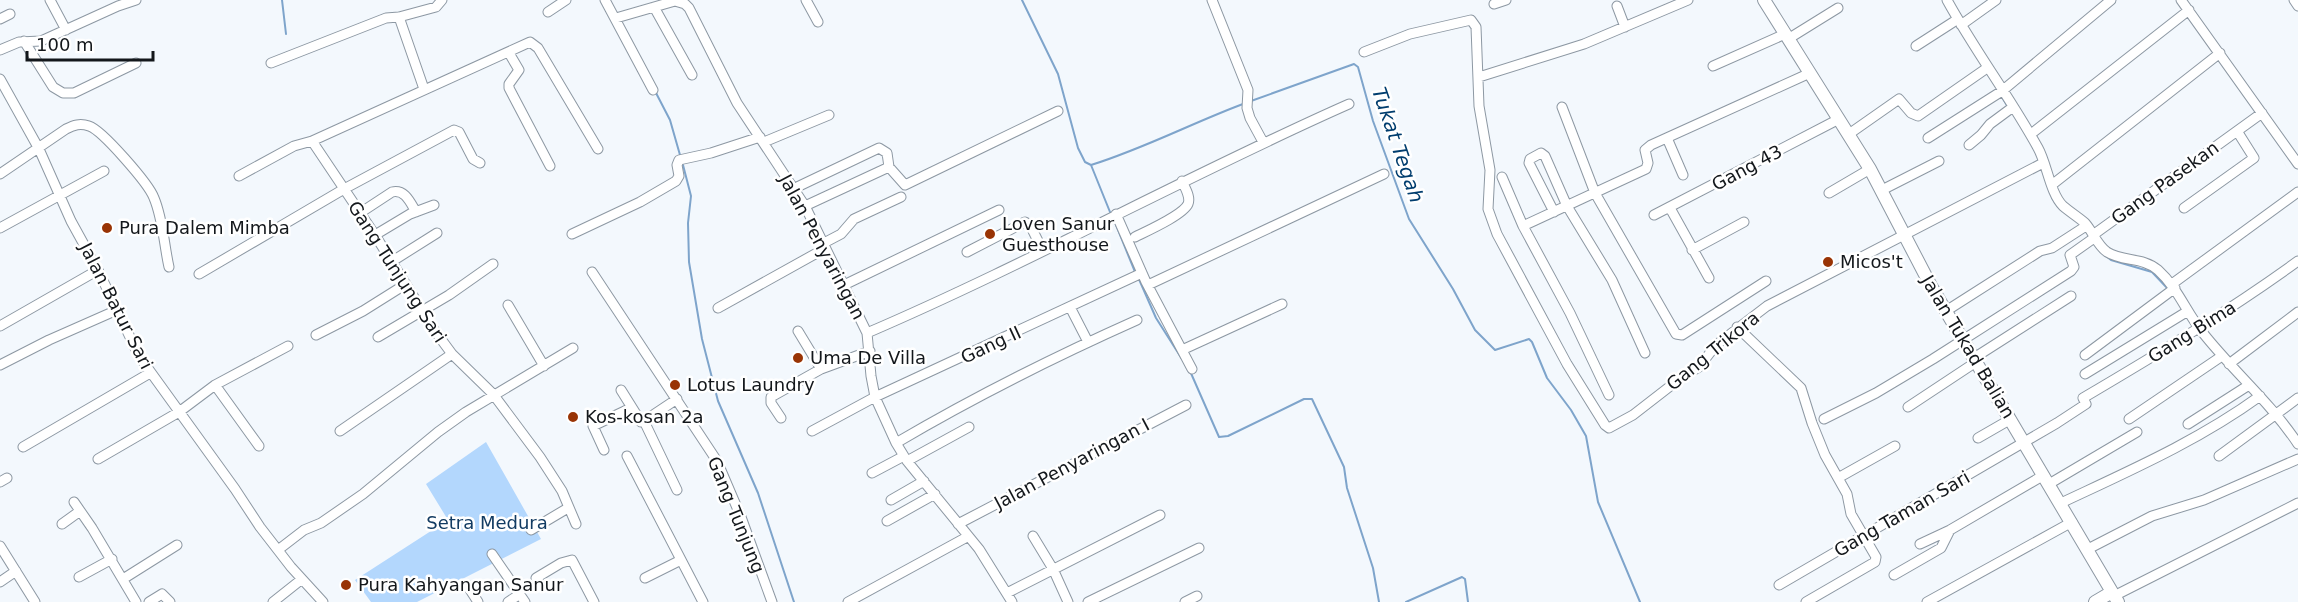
<svg xmlns="http://www.w3.org/2000/svg" width="2298" height="602" font-family="'DejaVu Sans',sans-serif">
  <rect width="100%" height="100%" fill="#f3f8fd"/>
  <path fill="#b3d7fd" d="M 486,442 L 541,539 L 417,602 L 371,602 L 355,580 L 448,520 L 426,484 Z"/>
  <g fill="none" stroke-linecap="round" stroke-linejoin="round">
    <path stroke="#7ea4cb" stroke-width="2" d="M 282,0 L 286,34
      M 1022,0 L 1058,74 L 1078,148 L 1085,162 L 1091,165 C 1143,149 1192,123 1243,104
      M 655,91 L 670,120 L 680,155
      M 2000,94 L 2008,107
      M 1251,101 L 1354,64 L 1358,67 L 1373,121 L 1409,219 L 1453,289 L 1475,330 L 1495,350 L 1529,339 L 1532,342 L 1547,378 L 1571,410 L 1586,436 L 1598,502 L 1640,602
      M 683,165 L 691,196 L 688,223 L 689,262 L 702,339 L 718,401 L 758,493 L 794,602
      M 1091,165 L 1110,212
      M 2052,198 L 2059,208
      M 1116,225 L 1135,272
      M 2105,255 L 2111,260 L 2152,272 L 2169,290
      M 1138,277 L 1156,318 L 1182,359
      M 1190,371 L 1219,437 L 1228,436 L 1304,399 L 1312,399 L 1344,467 L 1347,488 L 1373,568 L 1379,602
      M 1406,602 L 1462,577 L 1465,579 L 1468,602"/>
    <defs>
      <path id="minor" d="M 50,0 L 66,30
        M 605,0 L 653,90
        M 806,0 L 818,22
        M 1212,0 L 1248,90 L 1247,108 L 1250,118 L 1263,142
        M 1947,0 C 1975,51 2010,97 2038,148 C 2047,164 2050,193 2063,206 C 2070,212 2078,217 2085,223 C 2093,232 2097,245 2107,252 C 2123,262 2143,257 2158,270 C 2178,288 2186,312 2203,333 C 2233,371 2271,403 2298,444
        M 2181,0 L 2298,164
        M 2294,0 L 2298,6
        M 1494,4 L 1506,0
        M 1617,6 L 1625,27
        M 654,7 L 692,75
        M 548,12 L 566,0
        M 399,17 L 424,89
        M 616,18 L 675,1 L 685,4 L 689,8 L 737,103 L 805,206 L 867,333 L 871,376 L 875,397 L 896,443 L 907,461 L 979,549 L 1012,602
        M 0,19 L 10,14
        M 1961,25 L 1996,0
        M 1788,39 L 1838,8
        M 24,41 L 53,87 L 63,93 L 74,93 L 136,63
        M 1916,46 L 1958,19
        M 0,50 L 19,42 L 41,41 L 118,6 L 136,0
        M 1364,52 L 1410,34 L 1471,20 L 1476,27 L 1479,106 L 1490,170 L 1488,209 L 1497,234 L 1567,364 L 1605,425 L 1609,428 L 1633,415 L 1682,377 L 1699,367 L 1716,345 L 1767,306 L 2043,163
        M 509,53 L 519,70 L 509,84 L 509,88 L 550,166
        M 271,63 L 386,18 L 399,17 L 436,7 L 442,0
        M 1713,66 L 1785,34
        M 1479,77 L 1584,44 L 1688,0
        M 0,79 L 39,149 L 71,221 L 98,270 L 139,356 L 235,489 L 260,527 L 291,567 L 323,602
        M 1562,107 L 1595,193 L 1676,334 L 1682,335 L 1766,281
        M 1849,134 L 1899,99 L 1911,113 L 1918,116 L 1987,68
        M 2031,134 L 2189,10
        M 1667,138 L 1683,175
        M 1928,138 L 2002,91 L 2111,0
        M 312,141 L 375,235 L 435,331 L 452,354 L 493,394 L 540,457 L 562,491 L 576,524
        M 764,142 L 829,115
        M 1969,145 L 1981,135 L 1990,124 L 2013,107
        M 0,174 L 66,129 C 74,125 80,123 89,126 C 102,130 149,184 154,198 C 163,219 164,245 169,267
        M 239,176 L 294,146 L 312,141 L 530,42 L 538,48 L 598,149
        M 1502,177 L 1523,226 L 1570,313 L 1609,395
        M 2053,184 L 2220,53
        M 795,188 L 879,148 L 887,153 L 889,167 L 905,185 L 1058,111
        M 1882,190 L 1939,161
        M 1829,193 L 1870,169
        M 805,206 L 889,167
        M 1670,208 L 1709,278
        M 2184,208 L 2254,158 L 2237,131
        M 1554,212 L 1529,163 L 1530,159 L 1541,153 L 1545,156 L 1567,206 L 1612,280 L 1645,353
        M 360,213 L 392,192 C 405,189 410,202 416,212
        M 1116,214 L 1146,282 L 1192,369
        M 1654,215 L 1839,119
        M 1523,226 L 1646,169 L 1648,163 L 1645,150 L 1651,145 L 1810,73
        M 0,228 L 104,171
        M 572,234 L 640,202 L 676,181 L 679,176 L 677,165 L 679,160 L 711,153 L 760,137
        M 375,235 L 410,214 L 434,205
        M 2093,235 L 2262,113
        M 1135,237 C 1147,231 1183,215 1188,204 C 1191,197 1185,188 1182,181
        M 822,244 L 841,234 L 854,219 L 901,197
        M 1692,250 L 1744,222
        M 967,252 L 1025,222 L 1030,225 L 1043,251
        M 391,262 L 437,233
        M 592,272 L 717,461 L 741,517 L 772,602
        M 199,274 L 344,189 L 454,130 L 459,132 L 473,159 L 480,163
        M 2172,284 L 2298,192
        M 844,285 L 999,210
        M 1148,285 L 1384,174
        M 508,305 L 544,366
        M 1070,307 L 1088,342
        M 718,308 L 824,249
        M 1946,311 L 2040,251 L 2052,248 L 2086,226
        M 0,326 L 98,270
        M 1737,327 L 1801,388 L 1812,423 L 1825,455 L 1847,494 L 1851,514 L 1876,557 L 1875,562 L 1806,602
        M 798,331 L 821,369
        M 867,333 C 1030,263 1186,176 1349,104
        M 316,335 L 363,311 L 406,284
        M 378,337 L 449,295 L 493,264
        M 1182,350 L 1282,304
        M 2085,355 L 2175,288
        M 1974,358 L 2071,296
        M 2229,364 L 2298,312
        M 0,365 L 49,340 L 117,310
        M 2085,374 L 2188,311
        M 215,385 L 259,446
        M 621,390 L 641,422 L 644,421
        M 677,399 L 644,421 L 677,490
        M 1908,407 L 1976,362
        M 781,418 L 771,403 L 771,397 L 821,369 L 870,351
        M 1824,419 L 1876,393 L 1933,359 L 2071,271 L 2074,267 L 2070,255 L 2094,238
        M 2129,419 L 2222,356
        M 2188,424 L 2249,385
        M 340,431 L 452,354
        M 812,431 L 875,397 L 1142,273
        M 1978,438 L 2011,419
        M 896,443 C 974,397 1054,357 1137,320
        M 23,447 L 150,373
        M 604,450 L 593,426 L 631,408
        M 627,456 L 703,602
        M 2219,456 L 2298,398
        M 98,459 L 179,412 L 215,385 L 288,346
        M 907,461 L 969,427
        M 872,473 L 904,456
        M 1838,478 L 1895,446
        M 0,482 L 7,478
        M 2049,484 L 2137,432
        M 891,500 L 924,481
        M 74,502 L 92,528 L 136,602
        M 2061,503 C 2129,471 2198,441 2260,396
        M 887,521 L 935,494
        M 62,524 L 80,511
        M 958,524 L 1186,405
        M 531,530 L 568,508
        M 1033,536 L 1053,569 L 1068,602
        M 1920,544 L 1950,530 L 2044,475
        M 0,546 L 35,602
        M 2088,549 L 2152,516 L 2204,500 L 2298,459
        M 278,550 L 304,530 L 321,523 L 363,494 L 438,432 L 466,412 L 573,348
        M 492,554 L 525,602
        M 1894,575 L 1941,548 L 1950,530
        M 79,577 L 112,559
        M 536,578 L 561,563 L 572,560 L 594,602
        M 645,578 L 681,560
        M 123,579 L 177,545
        M 0,582 L 16,571
        M 467,585 L 478,602
        M 1779,585 L 2057,423 L 2086,404 L 2083,398 C 2156,355 2229,311 2298,261
        M 1007,593 L 1160,515
        M 2114,596 L 2298,503
        M 149,602 L 162,594 L 170,602
        M 273,602 L 302,579
        M 508,602 L 520,594
        M 848,602 L 967,537
        M 1088,602 L 1199,548
        M 1185,602 L 1197,596
        M 1927,602 L 2072,522"/>
      <path id="tertiary" d="M 1764,0 L 1870,169 L 1931,286 L 2118,602
        M 2095,602 L 2112,592"/>
    </defs>
    <use href="#minor" stroke="#8d98a3" stroke-width="11"/>
    <use href="#tertiary" stroke="#8d98a3" stroke-width="14"/>
    <use href="#minor" stroke="#fff" stroke-width="9"/>
    <use href="#tertiary" stroke="#fff" stroke-width="12"/>
  </g>
  <g fill="#993405" stroke="#fff" stroke-width="2">
    <circle cx="107" cy="228" r="6"/>
    <circle cx="990" cy="234" r="6"/>
    <circle cx="1828" cy="262" r="6"/>
    <circle cx="798" cy="358" r="6"/>
    <circle cx="675" cy="385" r="6"/>
    <circle cx="573" cy="417" r="6"/>
    <circle cx="346" cy="585" r="6"/>
  </g>
  <g text-anchor="middle" stroke-width="5" stroke-linejoin="round" paint-order="stroke">
    <g font-size="18" fill="#13171b" stroke="#fff">
      <text transform="translate(1747 168) rotate(-28)" y="6">Gang 43</text>
      <text transform="translate(2165 183) rotate(-36)" y="6">Gang Pasekan</text>
      <text transform="translate(822 247) rotate(62)" y="6">Jalan Penyaringan</text>
      <text transform="translate(397 272) rotate(57)" y="6">Gang Tunjung Sari</text>
      <text transform="translate(116 306) rotate(63)" y="6">Jalan Batur Sari</text>
      <text transform="translate(2192 332) rotate(-32)" y="6">Gang Bima</text>
      <text transform="translate(991 345) rotate(-25)" y="6">Gang II</text>
      <text transform="translate(1968 347) rotate(59)" y="6">Jalan Tukad Balian</text>
      <text transform="translate(1713 351) rotate(-39)" y="6">Gang Trikora</text>
      <text transform="translate(1072 464) rotate(-28)" y="6">Jalan Penyaringan I</text>
      <text transform="translate(1902 514) rotate(-30)" y="6">Gang Taman Sari</text>
      <text transform="translate(736 515) rotate(68)" y="6">Gang Tunjung</text>
    </g>
    <g font-size="18" fill="#13171b" stroke="#fff" text-anchor="start">
      <text x="1002" y="230">Loven Sanur<tspan x="1002" dy="21">Guesthouse</tspan></text>
      <text x="119" y="234">Pura Dalem Mimba</text>
      <text x="1840" y="268">Micos't</text>
      <text x="810" y="364">Uma De Villa</text>
      <text x="687" y="391">Lotus Laundry</text>
      <text x="585" y="423">Kos-kosan 2a</text>
      <text x="358" y="591">Pura Kahyangan Sanur</text>
    </g>
    <g font-size="18" fill="#123b62" stroke="#fff">
      <text x="487" y="529">Setra Medura</text>
    </g>
    <g font-size="20" font-style="italic" fill="#003d6e" stroke="#fff">
      <text transform="translate(1398 145) rotate(71)" y="7">Tukat Tegah</text>
    </g>
  </g>
  <path d="M27 51v9h126v-9" fill="none" stroke="#13171b" stroke-width="3"/>
  <text x="36" y="51" font-size="18" fill="#13171b" stroke="#ffffff" stroke-width="4.5" paint-order="stroke">100 m</text>
</svg>
